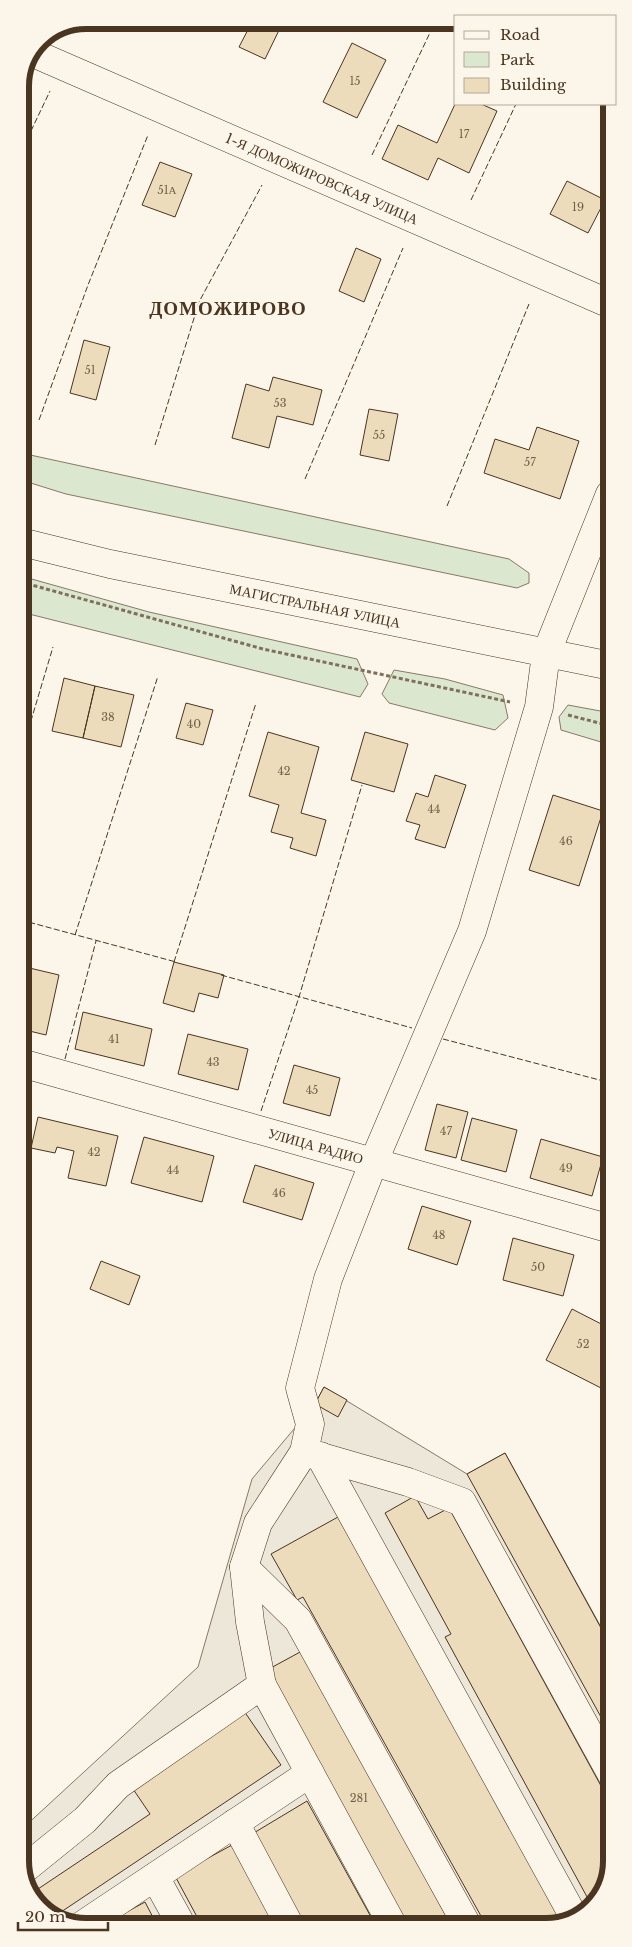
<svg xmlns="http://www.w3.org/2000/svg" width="632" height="1947" font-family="'Libre Baskerville',serif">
  <rect width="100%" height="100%" fill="#fbf6e9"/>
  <path fill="#dce7d0" stroke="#887966" d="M 21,453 L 509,559 L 529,573 L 529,583 L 517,588 L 66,494 L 21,480 Z
    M 21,576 L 149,612 L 357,659 L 368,684 L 360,697 L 21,612 Z
    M 394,670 L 445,679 L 503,695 L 508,718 L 495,730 L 389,703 L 382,694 Z
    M 568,705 L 611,713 L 611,745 L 561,730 L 559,717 Z"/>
  <path fill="#ede7d9" stroke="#887966" d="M 324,1387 L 467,1474 L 505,1453 L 612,1647 L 612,1861 L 598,1901 L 563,1925 L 82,1927 L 43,1911 L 22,1878 L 22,1829 L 198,1667 L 252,1479 L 315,1404 Z"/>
  <path fill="#ecdcbc" stroke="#4a3520" d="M 253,20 L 284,20 L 265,59 L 239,47 Z
    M 352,43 L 386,60 L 357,118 L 323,102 Z
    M 456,102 L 456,104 L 481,104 L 497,111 L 469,173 L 438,158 L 428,180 L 382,159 L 398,125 L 437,143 Z
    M 160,162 L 192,174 L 175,217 L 142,205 Z
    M 567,181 L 605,200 L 588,233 L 550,214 Z
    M 356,248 L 381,259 L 364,302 L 339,291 Z
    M 20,297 L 31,302 L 20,328 Z
    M 84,340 L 110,347 L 96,400 L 70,393 Z
    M 273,377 L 322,390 L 313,425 L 277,416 L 269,448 L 232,438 L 246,384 L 269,391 Z
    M 369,409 L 398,414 L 389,461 L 360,455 Z
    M 537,427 L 579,441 L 560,499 L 484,473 L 495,439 L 529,450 Z
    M 64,678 L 95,686 L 83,738 L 52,731 Z
    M 95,686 L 134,695 L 121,747 L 83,738 Z
    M 186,703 L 213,710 L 203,745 L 176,738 Z
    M 268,732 L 319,747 L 301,813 L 326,820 L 316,856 L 290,848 L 293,838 L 271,832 L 279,805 L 249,796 Z
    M 365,732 L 408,744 L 394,792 L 351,780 Z
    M 435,775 L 466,785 L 445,848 L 415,839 L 420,825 L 406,821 L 416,793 L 428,797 Z
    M 553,795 L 603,811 L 579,886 L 529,870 Z
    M 174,962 L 224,975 L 218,998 L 199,993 L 194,1012 L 163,1003 Z
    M 21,966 L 59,975 L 46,1035 L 21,1029 Z
    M 83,1012 L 152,1029 L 144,1066 L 75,1049 Z
    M 188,1034 L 248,1049 L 238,1090 L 178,1074 Z
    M 294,1065 L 340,1078 L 330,1116 L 283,1103 Z
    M 437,1104 L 468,1112 L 456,1158 L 425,1150 Z
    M 38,1117 L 118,1136 L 106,1186 L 68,1178 L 74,1151 L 57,1147 L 55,1153 L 31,1148 Z
    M 472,1118 L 517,1130 L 506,1172 L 461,1160 Z
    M 144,1137 L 214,1156 L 202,1202 L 131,1183 Z
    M 541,1139 L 603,1157 L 592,1196 L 530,1178 Z
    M 255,1165 L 314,1183 L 302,1220 L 243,1202 Z
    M 422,1206 L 471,1221 L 457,1265 L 408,1249 Z
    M 513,1238 L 574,1255 L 563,1296 L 503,1280 Z
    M 101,1261 L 140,1276 L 129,1305 L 90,1289 Z
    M 572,1309 L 611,1329 L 611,1369 L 601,1388 L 546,1360 Z
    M 324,1387 L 347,1400 L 338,1417 L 315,1404 Z
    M 505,1453 L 612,1648 L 612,1737 L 467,1474 Z
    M 415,1496 L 428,1519 L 449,1508 L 612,1806 L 612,1861 L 598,1901 L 592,1906 L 445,1637 L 451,1634 L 385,1513 Z
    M 338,1517 L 565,1923 L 563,1925 L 486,1925 L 303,1597 L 297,1600 L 271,1554 Z
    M 302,1651 L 451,1925 L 406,1925 L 267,1670 Z
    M 244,1711 L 281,1765 L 55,1916 L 43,1911 L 32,1893 L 150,1814 L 131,1786 Z
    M 307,1801 L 376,1926 L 302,1926 L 252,1834 Z
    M 232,1845 L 275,1926 L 202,1926 L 175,1876 Z
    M 145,1902 L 158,1927 L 99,1927 Z"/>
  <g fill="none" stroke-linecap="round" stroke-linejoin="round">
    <defs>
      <g id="minor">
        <path id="s1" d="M 33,53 L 610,304"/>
        <path id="s2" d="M 21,1063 L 611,1229"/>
        <path d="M 311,1454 L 408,1482 L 462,1502 L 612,1775"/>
        <path d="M 320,1456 L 574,1917"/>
        <path d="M 244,1567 L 298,1620 L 467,1925"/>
        <path d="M 235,1823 L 290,1926"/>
        <path d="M 22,1871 L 85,1820 L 118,1785 L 262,1685"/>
        <path d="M 155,1877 L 182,1926"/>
        <path d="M 81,1926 L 310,1773"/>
        <path d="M 393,1926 L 262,1685 L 250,1622 L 244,1567 L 258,1523 L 304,1452 L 310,1424 L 300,1388 L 328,1279 L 374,1161 L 472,931 L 539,707 L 546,654 L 610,494"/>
      </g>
      <g id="major">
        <path id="s3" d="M 21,542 L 110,564 L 611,666"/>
      </g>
    </defs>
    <use href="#minor" stroke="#4a3520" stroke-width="29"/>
    <use href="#major" stroke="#4a3520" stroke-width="29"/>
    <path stroke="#7f6f5c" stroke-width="3" stroke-dasharray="4 2.5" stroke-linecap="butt" d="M 21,582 L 263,649 L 510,702
      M 568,715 L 611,726"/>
    <use href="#minor" stroke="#fbf6e9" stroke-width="28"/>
    <use href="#major" stroke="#fbf6e9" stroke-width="28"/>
    <path stroke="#4a3520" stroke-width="1" stroke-dasharray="6 2.5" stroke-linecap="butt" d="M 20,154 L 50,91
      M 372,155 L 436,20
      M 471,200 L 516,104
      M 39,420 L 88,285 L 148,135
      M 155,445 L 199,302 L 262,185
      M 305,479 L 403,248
      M 447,506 L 529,304
      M 21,754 L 53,647
      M 21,920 L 176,962
      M 75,935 L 158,676
      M 174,962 L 256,703
      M 221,975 L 412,1028
      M 443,1039 L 611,1083
      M 65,1059 L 96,941
      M 261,1111 L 299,997 L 362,785
      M 607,1199 L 611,1191"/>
  </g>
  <g text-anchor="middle" stroke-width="4" stroke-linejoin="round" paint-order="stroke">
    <g font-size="11" fill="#725f47">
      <text x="355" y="85">15</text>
      <text x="464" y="138">17</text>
      <text x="167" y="194">51А</text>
      <text x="578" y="211">19</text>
      <text x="90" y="374">51</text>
      <text x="280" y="407">53</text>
      <text x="379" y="439">55</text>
      <text x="530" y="466">57</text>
      <text x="108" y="721">38</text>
      <text x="194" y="728">40</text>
      <text x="284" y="775">42</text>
      <text x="434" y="813">44</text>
      <text x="566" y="845">46</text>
      <text x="114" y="1043">41</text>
      <text x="213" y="1066">43</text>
      <text x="312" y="1094">45</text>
      <text x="446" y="1135">47</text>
      <text x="94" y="1156">42</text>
      <text x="566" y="1172">49</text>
      <text x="173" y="1174">44</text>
      <text x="279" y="1197">46</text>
      <text x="439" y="1239">48</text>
      <text x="538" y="1271">50</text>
      <text x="583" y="1348">52</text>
      <text x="359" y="1802">281</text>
    </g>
    <g font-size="14" fill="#4a3520" stroke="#fbf6e9">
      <text dy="5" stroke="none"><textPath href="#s1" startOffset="315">1-Я ДОМОЖИРОВСКАЯ УЛИЦА</textPath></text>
      <text dy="5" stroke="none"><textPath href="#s3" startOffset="301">МАГИСТРАЛЬНАЯ УЛИЦА</textPath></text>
      <text dy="5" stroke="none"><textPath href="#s2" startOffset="306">УЛИЦА РАДИО</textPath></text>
    </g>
    <g font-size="19" font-weight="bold" letter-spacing="1" fill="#4a3520" stroke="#fbf6e9">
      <text x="228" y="315">ДОМОЖИРОВО</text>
    </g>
  </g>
  <path d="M0 0H632V1947H0ZM86 29H546A57 57 0 0 1 603 86V1861A57 57 0 0 1 546 1918H86A57 57 0 0 1 29 1861V86A57 57 0 0 1 86 29Z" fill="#fbf6e9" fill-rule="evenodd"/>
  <path fill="none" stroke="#4a3520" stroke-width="6" d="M86 29H546A57 57 0 0 1 603 86V1861A57 57 0 0 1 546 1918H86A57 57 0 0 1 29 1861V86A57 57 0 0 1 86 29Z"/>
  <rect x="454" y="15" width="162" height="90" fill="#fbf6e9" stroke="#b4a999"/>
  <rect x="464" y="31" width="25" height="8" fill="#fbf6e9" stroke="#b4a999"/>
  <text x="500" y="40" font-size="15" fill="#4a3520">Road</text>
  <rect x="464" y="52" width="25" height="15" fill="#dce7d0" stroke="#b4a999"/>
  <text x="500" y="65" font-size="15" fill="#4a3520">Park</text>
  <rect x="464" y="78" width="25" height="15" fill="#ecdcbc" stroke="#b4a999"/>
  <text x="500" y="90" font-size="15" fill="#4a3520">Building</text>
  <path d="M18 1922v8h90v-8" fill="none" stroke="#4a3520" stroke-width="2.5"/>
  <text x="25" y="1922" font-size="15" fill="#4a3520" stroke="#fbf6e9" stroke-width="4" paint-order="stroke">20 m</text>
</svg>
